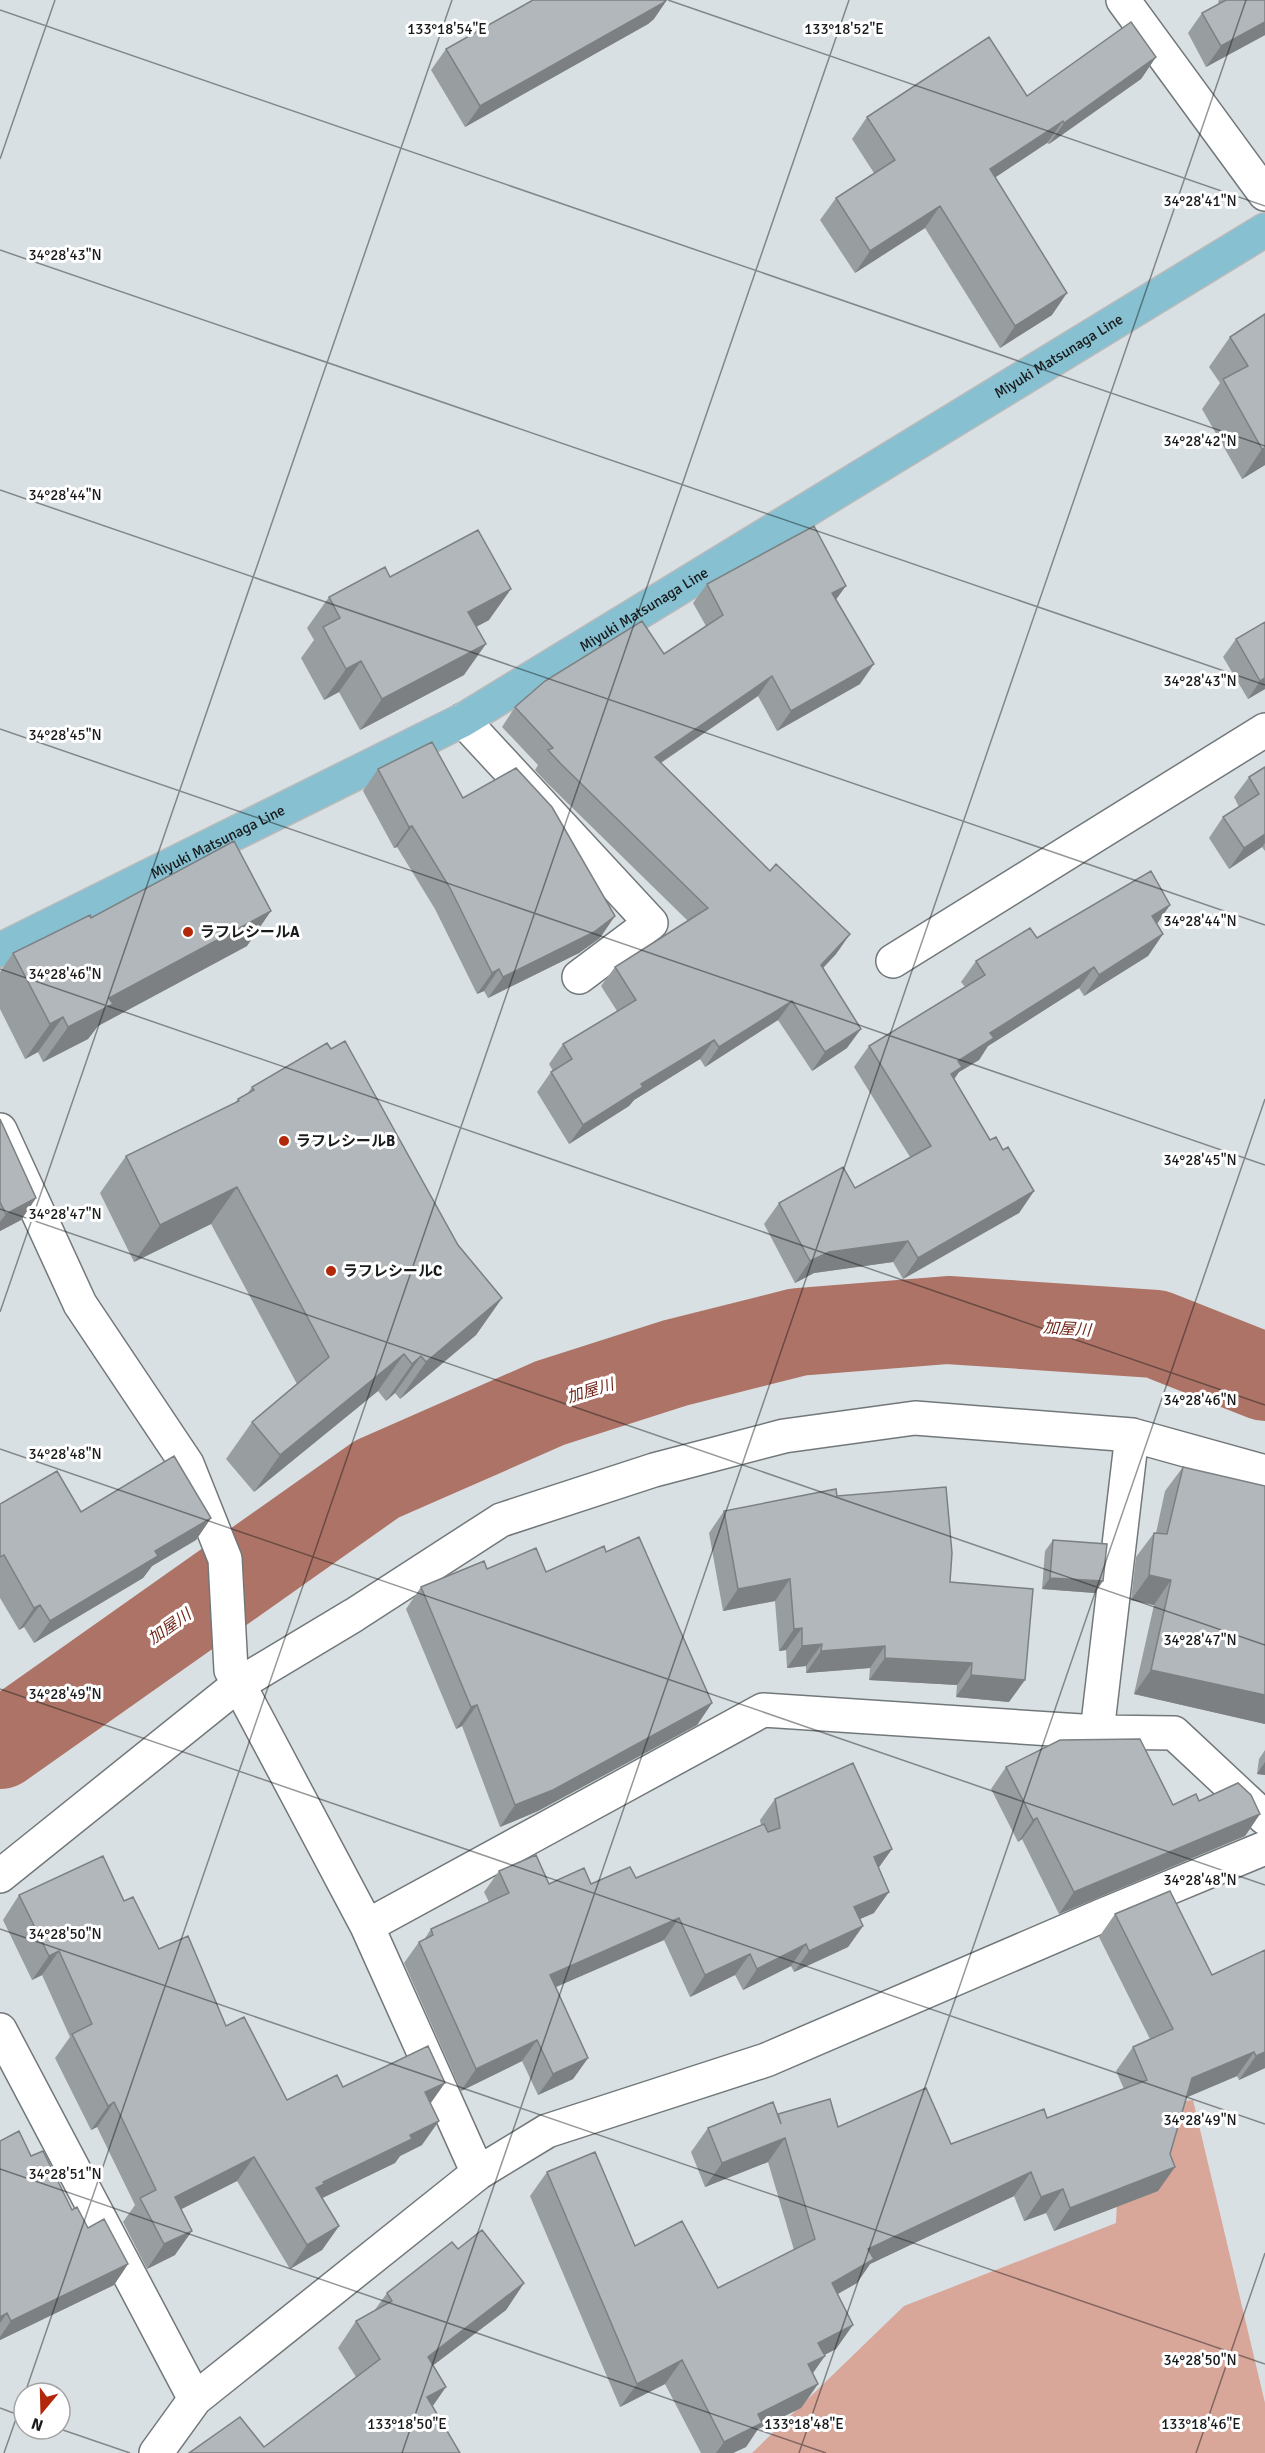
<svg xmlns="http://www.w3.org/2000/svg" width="1265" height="2453" font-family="Signika,'Noto Sans JP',sans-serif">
  <rect width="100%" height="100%" fill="#d9e0e3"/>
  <path fill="#d9a69a" d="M 1193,2100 L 1265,2403 L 1265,2453 L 752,2453 L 904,2306 L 1116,2223 L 1121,2110 Z"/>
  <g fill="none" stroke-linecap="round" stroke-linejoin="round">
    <path stroke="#ad7366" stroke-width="88" d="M 0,1745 L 377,1479 L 550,1403 L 675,1363 L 798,1332 L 948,1320 L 1156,1334 L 1265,1377"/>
    <defs>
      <path id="minor" d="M 1123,0 L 1265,194
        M 463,720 L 651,923 L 579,977
        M 893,961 L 1265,730
        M 0,1130 L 80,1304 L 187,1464 L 225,1559 L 231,1670 L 367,1926 L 478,2173
        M 1097,1732 L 1132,1435
        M 0,1876 L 239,1684 L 354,1615 L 501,1520 L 654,1470 L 784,1436 L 915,1418 L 1132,1435 L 1265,1472
        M 367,1926 L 763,1710 L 1097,1732 L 1174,1733 L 1265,1818
        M 0,2030 L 195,2399
        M 156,2453 L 195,2399 L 478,2173 L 547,2131 L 766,2060 L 1101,1916 L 1265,1848"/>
      <g id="major">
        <path id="s1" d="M 0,950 L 463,720 L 1265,230"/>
      </g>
    </defs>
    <use href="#minor" stroke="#72787a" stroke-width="36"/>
    <use href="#major" stroke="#bababb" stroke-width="36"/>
    <use href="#minor" stroke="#fff" stroke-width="33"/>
    <use href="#major" stroke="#86c0d1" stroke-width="33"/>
  </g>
  <path fill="#989da0" d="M 1219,0 L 1265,0 L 1265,35 L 1206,67 L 1188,33 L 1202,13 L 1219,4 L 1218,2 Z
    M 654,19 L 648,24 L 465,127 L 431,70 L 446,49 Z
    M 1156,57 L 1141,79 L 1049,144 L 1047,143 L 995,177 L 1052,315 L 1000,348 L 925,228 L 855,273 L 820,220 L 836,198 L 874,173 L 852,139 L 867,117 L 1027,96 Z
    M 1265,314 L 1265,465 L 1242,479 L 1202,409 L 1220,383 L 1209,367 L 1230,337 Z
    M 390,577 L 489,620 L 476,627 L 464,675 L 360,730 L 339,692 L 324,700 L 301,658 L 314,640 L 307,628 L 329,597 Z
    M 707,584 L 836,599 L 860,684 L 777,731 L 758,696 L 661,763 L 770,871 L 850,934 L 836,954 L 823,968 L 847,1048 L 812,1071 L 778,1020 L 705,1067 L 700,1059 L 634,1100 L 629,1106 L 569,1144 L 537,1092 L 551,1072 L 553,1071 L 549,1064 L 563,1044 L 617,1011 L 601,986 L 615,967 L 688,921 L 547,783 L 535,770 L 538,765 L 502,727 L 515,707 L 664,654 L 706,626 L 693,603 Z
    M 1265,622 L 1265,689 L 1248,699 L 1223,657 L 1236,639 Z
    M 1265,767 L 1265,851 L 1262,847 L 1229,869 L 1209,838 L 1223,817 L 1239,807 L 1234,797 L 1249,777 Z
    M 378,769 L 463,798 L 600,938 L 579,953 L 488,998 L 484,991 L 477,994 L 435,909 L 397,847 L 394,848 L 363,791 Z
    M 1170,905 L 1157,924 L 1163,934 L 1148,956 L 1084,996 L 1079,988 L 988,1046 L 979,1060 L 959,1072 L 954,1079 L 990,1140 L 1003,1150 L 1034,1191 L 1019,1213 L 903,1279 L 893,1262 L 814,1273 L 795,1283 L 764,1224 L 779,1203 L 855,1188 L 910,1157 L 854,1067 L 869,1046 L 965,987 L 961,982 L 976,961 L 1037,938 Z
    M 91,918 L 247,946 L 98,1026 L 88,1039 L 43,1062 L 38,1052 L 25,1059 L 0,1009 L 0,972 L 13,953 Z
    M 252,1087 L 458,1245 L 502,1298 L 476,1335 L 400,1399 L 395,1393 L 386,1401 L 378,1391 L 254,1492 L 226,1459 L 252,1422 L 297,1384 L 211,1224 L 134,1262 L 100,1193 L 126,1156 L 234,1104 L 238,1099 L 247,1094 Z
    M 0,1119 L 36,1198 L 21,1220 L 0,1231 Z
    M 1183,1467 L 1265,1486 L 1265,1724 L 1134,1694 L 1154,1605 L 1131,1600 L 1136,1557 L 1154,1533 L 1156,1533 L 1165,1491 Z
    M 837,1496 L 950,1582 L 1009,1702 L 956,1697 L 957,1685 L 869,1680 L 870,1668 L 806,1673 L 806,1666 L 787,1668 L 786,1650 L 779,1651 L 775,1601 L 723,1611 L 709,1533 L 724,1511 Z
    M 0,1504 L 81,1512 L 211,1518 L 196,1540 L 152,1566 L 143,1578 L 34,1643 L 24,1627 L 19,1630 L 0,1598 Z
    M 1053,1540 L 1095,1593 L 1042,1589 L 1045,1551 Z
    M 606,1552 L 712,1703 L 697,1725 L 538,1811 L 500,1827 L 462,1726 L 456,1729 L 406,1609 L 421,1587 L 487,1569 L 546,1572 Z
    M 1265,1750 L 1265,1775 L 1257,1774 L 1259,1759 Z
    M 1006,1767 L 1173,1805 L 1199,1801 L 1260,1814 L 1245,1836 L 1059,1914 L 1022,1839 L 1018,1842 L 991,1789 Z
    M 775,1799 L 892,1849 L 879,1867 L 874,1913 L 860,1919 L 863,1926 L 848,1947 L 794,1972 L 791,1966 L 743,1990 L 735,1975 L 690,1997 L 664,1940 L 556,1987 L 588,2058 L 573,2079 L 538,2095 L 522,2061 L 461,2091 L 404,1963 L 419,1942 L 424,1940 L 431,1929 L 489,1902 L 484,1892 L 499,1871 L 549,1884 L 591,1884 L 636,1878 L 761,1825 L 760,1820 Z
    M 19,1895 L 124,1901 L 159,1949 L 226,2026 L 287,2100 L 343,2087 L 430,2103 L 422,2145 L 400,2156 L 395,2163 L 322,2198 L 339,2226 L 322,2250 L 290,2269 L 237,2181 L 181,2209 L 175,2255 L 147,2269 L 123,2222 L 135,2205 L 97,2127 L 91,2130 L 55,2058 L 70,2037 L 42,1975 L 32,1980 L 3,1920 Z
    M 1115,1914 L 1212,1975 L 1265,2068 L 1239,2080 L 1237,2076 L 1187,2097 L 1170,2154 L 1175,2167 L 1158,2191 L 1054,2231 L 1046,2213 L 1024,2221 L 1014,2196 L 870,2264 L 857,2283 L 837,2294 L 836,2349 L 824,2355 L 813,2373 L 818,2384 L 801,2408 L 758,2429 L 746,2447 L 733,2453 L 701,2453 L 665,2384 L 620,2407 L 530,2196 L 547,2172 L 635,2246 L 718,2288 L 794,2250 L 768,2162 L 705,2187 L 691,2152 L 708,2128 L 778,2115 L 838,2127 L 951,2144 L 1047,2118 L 1124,2089 L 1116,2071 L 1133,2047 L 1150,2039 L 1099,1937 Z
    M 0,2141 L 31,2156 L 72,2210 L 88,2228 L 128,2264 L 114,2285 L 0,2340 Z
    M 458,2249 L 524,2283 L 506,2310 L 433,2365 L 432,2406 L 264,2447 L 356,2377 L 338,2348 L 356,2321 L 374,2311 L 387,2293 Z"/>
  <path fill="#7c8082" d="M 666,0 L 667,0 L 654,19 L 648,24 L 465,127 L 480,106 Z
    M 1265,22 L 1265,35 L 1206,67 L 1221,46 Z
    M 1156,57 L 1141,79 L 1049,144 L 1064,123 Z
    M 1063,121 L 1047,143 L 975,191 L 990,169 Z
    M 940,206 L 925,228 L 855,273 L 870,251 Z
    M 1067,293 L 1052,315 L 1000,348 L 1015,326 Z
    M 1265,448 L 1265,465 L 1242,479 L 1262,449 Z
    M 846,586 L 832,605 L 832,593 Z
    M 511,589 L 489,620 L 446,643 L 468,612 Z
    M 486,644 L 464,675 L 360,730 L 382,699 Z
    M 361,661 L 339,692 L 324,700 L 346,669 Z
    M 874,664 L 860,684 L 777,731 L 791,711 Z
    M 772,676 L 758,696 L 641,776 L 655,757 Z
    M 1265,678 L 1265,689 L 1248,699 L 1260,681 Z
    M 412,826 L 397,847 L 394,848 L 409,827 Z
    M 1265,834 L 1265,843 L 1262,847 L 1229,869 L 1244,848 Z
    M 1170,905 L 1155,926 L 1152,916 Z
    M 271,911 L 247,946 L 98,1026 L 88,1039 L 43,1062 L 68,1027 L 109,998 Z
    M 615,916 L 600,938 L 579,953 L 488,998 L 503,977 Z
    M 850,934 L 836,954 L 807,985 L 821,965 Z
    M 1163,934 L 1148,956 L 1084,996 L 1099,975 Z
    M 1094,967 L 1079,988 L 988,1046 L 979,1060 L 959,1072 L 947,1089 L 936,1095 L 958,1061 L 990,1033 Z
    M 499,969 L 484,991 L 477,994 L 492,973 Z
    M 792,1001 L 778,1020 L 705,1067 L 719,1047 Z
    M 63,1017 L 38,1052 L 25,1059 L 50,1024 Z
    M 861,1029 L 847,1048 L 812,1071 L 825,1052 Z
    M 714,1040 L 700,1059 L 634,1100 L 629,1106 L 569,1144 L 583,1125 L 641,1084 Z
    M 237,1187 L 211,1224 L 134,1262 L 160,1225 Z
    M 1034,1191 L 1019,1213 L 903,1279 L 918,1258 Z
    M 36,1198 L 21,1220 L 0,1231 L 0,1222 L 6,1214 Z
    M 908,1241 L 893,1262 L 814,1273 L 795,1283 L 810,1261 L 829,1252 Z
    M 502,1298 L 476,1335 L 400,1399 L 426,1362 Z
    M 404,1354 L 378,1391 L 254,1492 L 280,1455 Z
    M 421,1356 L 395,1393 L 386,1401 L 412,1364 Z
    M 211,1518 L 196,1540 L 152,1566 L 143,1578 L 34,1643 L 50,1621 L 155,1551 Z
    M 1149,1575 L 1171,1580 L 1154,1605 L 1131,1600 Z
    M 1050,1578 L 1103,1581 L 1095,1593 L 1042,1589 Z
    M 790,1579 L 775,1601 L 723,1611 L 738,1589 Z
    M 40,1605 L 24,1627 L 19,1630 L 34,1608 Z
    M 802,1628 L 786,1650 L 779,1651 L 794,1629 Z
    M 822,1644 L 806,1666 L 787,1668 L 802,1646 Z
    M 885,1646 L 870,1668 L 806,1673 L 821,1651 Z
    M 885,1658 L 972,1663 L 957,1685 L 869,1680 Z
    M 1151,1670 L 1265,1695 L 1265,1724 L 1134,1694 Z
    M 971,1675 L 1025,1680 L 1009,1702 L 956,1697 Z
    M 712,1703 L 697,1725 L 538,1811 L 500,1827 L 515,1805 Z
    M 477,1705 L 462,1726 L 456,1729 L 471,1707 Z
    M 1265,1762 L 1265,1775 L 1257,1774 Z
    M 1260,1814 L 1245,1836 L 1059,1914 L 1074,1892 Z
    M 1037,1818 L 1022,1839 L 1018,1842 L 1033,1820 Z
    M 892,1849 L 877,1870 L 874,1857 Z
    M 889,1892 L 874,1913 L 839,1928 L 854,1907 Z
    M 679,1918 L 664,1940 L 535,1996 L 550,1975 Z
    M 863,1926 L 848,1947 L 794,1972 L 809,1951 Z
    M 806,1944 L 791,1966 L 743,1990 L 757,1969 Z
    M 59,1951 L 42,1975 L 32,1980 L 49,1956 Z
    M 750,1954 L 735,1975 L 690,1997 L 705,1975 Z
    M 537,2040 L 522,2061 L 461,2091 L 476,2069 Z
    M 1254,2052 L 1237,2076 L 1176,2102 L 1192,2078 Z
    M 1265,2052 L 1265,2068 L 1239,2080 L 1256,2056 Z
    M 588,2058 L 573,2079 L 538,2095 L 553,2074 Z
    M 445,2083 L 428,2107 L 425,2092 Z
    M 114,2102 L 97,2127 L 91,2130 L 108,2106 Z
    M 439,2121 L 422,2145 L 400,2156 L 395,2163 L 310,2204 L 316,2188 L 323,2182 L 410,2135 Z
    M 785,2138 L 768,2162 L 705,2187 L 722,2163 Z
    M 254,2157 L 237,2181 L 158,2221 L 175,2197 Z
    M 1175,2167 L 1158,2191 L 1054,2231 L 1070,2208 Z
    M 1031,2172 L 1014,2196 L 870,2264 L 857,2283 L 815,2307 L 832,2283 L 868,2249 Z
    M 1063,2189 L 1046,2213 L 1024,2221 L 1041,2197 Z
    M 339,2226 L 322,2250 L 290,2269 L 307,2245 Z
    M 192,2231 L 175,2255 L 147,2269 L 164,2244 Z
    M 128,2264 L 114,2285 L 0,2340 L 0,2337 L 11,2321 Z
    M 524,2283 L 506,2310 L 410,2383 L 428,2357 Z
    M 7,2313 L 0,2323 L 0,2317 Z
    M 853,2325 L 836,2349 L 801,2367 L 818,2343 Z
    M 825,2356 L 808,2380 L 808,2364 Z
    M 682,2360 L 665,2384 L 620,2407 L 637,2384 Z
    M 818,2384 L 801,2408 L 758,2429 L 746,2447 L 733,2453 L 716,2453 L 724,2442 L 758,2414 Z
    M 446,2387 L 428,2413 L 427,2397 Z"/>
  <path fill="#b1b7ba" stroke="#7c8082" stroke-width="1.5" d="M 533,0 L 666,0 L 663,3 L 480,106 L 446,49 Z
    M 1226,0 L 1265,0 L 1265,22 L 1221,46 L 1202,13 Z
    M 1131,22 L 1156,57 L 1064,123 L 1063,121 L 990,169 L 1067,293 L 1015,326 L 940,206 L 870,251 L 836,198 L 895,160 L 867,117 L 989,37 L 1027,96 Z
    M 1265,314 L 1265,448 L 1262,449 L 1223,379 L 1248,366 L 1230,337 Z
    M 814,526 L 846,586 L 832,593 L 874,664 L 791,711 L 772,676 L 655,757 L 770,871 L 776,864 L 850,934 L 821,965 L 861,1029 L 825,1052 L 792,1001 L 719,1047 L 714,1040 L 641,1084 L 643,1087 L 583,1125 L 551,1072 L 572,1059 L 563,1044 L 636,1000 L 615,967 L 708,908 L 561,764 L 548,750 L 553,748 L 515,707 L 545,681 L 642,621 L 664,654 L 723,615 L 707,584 Z
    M 478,530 L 511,589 L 468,612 L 486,644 L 382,699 L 361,661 L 346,669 L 323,627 L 340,618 L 329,597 L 385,567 L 390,577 Z
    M 1265,622 L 1265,678 L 1260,681 L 1236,639 Z
    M 432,742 L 463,798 L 516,768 L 552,807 L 615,916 L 594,932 L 503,977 L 499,969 L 492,973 L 450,888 L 412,826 L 409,827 L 378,769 Z
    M 1265,767 L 1265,834 L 1244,848 L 1223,817 L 1259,794 L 1249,777 Z
    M 234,841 L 271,911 L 109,998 L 113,1004 L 68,1027 L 63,1017 L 50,1024 L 13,953 L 90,915 L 91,918 Z
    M 1151,871 L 1170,905 L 1152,916 L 1163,934 L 1099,975 L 1094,967 L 990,1033 L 994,1038 L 958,1061 L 962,1067 L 951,1074 L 990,1140 L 996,1137 L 1003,1150 L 1008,1147 L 1034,1191 L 918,1258 L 908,1241 L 829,1252 L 810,1261 L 779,1203 L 843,1167 L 855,1188 L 931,1146 L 869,1046 L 985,975 L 976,961 L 1030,928 L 1037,938 Z
    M 345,1041 L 458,1245 L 502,1298 L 426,1362 L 421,1356 L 412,1364 L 404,1354 L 280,1455 L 252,1422 L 329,1357 L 237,1187 L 160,1225 L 126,1156 L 239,1101 L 238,1099 L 254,1090 L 252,1087 L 327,1043 L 331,1049 Z
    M 0,1119 L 36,1198 L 6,1214 L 0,1202 Z
    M 174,1456 L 211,1518 L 155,1551 L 158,1556 L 50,1621 L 40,1605 L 34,1608 L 4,1555 L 0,1557 L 0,1504 L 57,1471 L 81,1512 Z
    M 1183,1467 L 1265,1486 L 1265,1695 L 1151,1670 L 1171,1580 L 1149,1575 L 1154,1533 L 1167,1534 Z
    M 946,1487 L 952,1553 L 950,1582 L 1033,1589 L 1025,1680 L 971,1675 L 972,1663 L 885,1658 L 885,1646 L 821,1651 L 822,1644 L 802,1646 L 802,1628 L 794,1629 L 790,1579 L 738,1589 L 724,1511 L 836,1489 L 837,1496 Z
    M 639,1537 L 712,1703 L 553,1790 L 515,1805 L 477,1705 L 471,1707 L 421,1587 L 484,1561 L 487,1569 L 536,1548 L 546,1572 L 604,1546 L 606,1552 Z
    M 1053,1540 L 1107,1544 L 1103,1581 L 1050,1578 Z
    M 1140,1739 L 1173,1805 L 1196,1794 L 1199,1801 L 1238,1783 L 1251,1795 L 1260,1814 L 1074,1892 L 1037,1818 L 1033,1820 L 1006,1767 L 1060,1740 Z
    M 853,1763 L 892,1849 L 874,1857 L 889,1892 L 854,1907 L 863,1926 L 809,1951 L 806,1944 L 757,1969 L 750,1954 L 705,1975 L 679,1918 L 550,1975 L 588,2058 L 553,2074 L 537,2040 L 476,2069 L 419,1942 L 433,1935 L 431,1929 L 509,1893 L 499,1871 L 536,1855 L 549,1884 L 584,1868 L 591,1884 L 630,1867 L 636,1878 L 764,1824 L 768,1832 L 780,1828 L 775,1799 Z
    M 103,1856 L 124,1901 L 133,1897 L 159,1949 L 188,1936 L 226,2026 L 244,2017 L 287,2100 L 337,2075 L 343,2087 L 428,2046 L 445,2083 L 425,2092 L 439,2121 L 410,2135 L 412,2139 L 323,2182 L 324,2184 L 316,2188 L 339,2226 L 307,2245 L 254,2157 L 175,2197 L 192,2231 L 164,2244 L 140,2198 L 156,2190 L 114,2102 L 108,2106 L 72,2034 L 92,2024 L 59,1951 L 49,1956 L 19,1895 Z
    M 1170,1891 L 1212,1975 L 1265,1950 L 1265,2052 L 1256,2056 L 1254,2052 L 1192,2078 L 1170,2154 L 1175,2167 L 1070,2208 L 1063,2189 L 1041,2197 L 1031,2172 L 868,2249 L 874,2259 L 832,2283 L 853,2325 L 818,2343 L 825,2356 L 808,2364 L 818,2384 L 758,2414 L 762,2423 L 724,2442 L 682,2360 L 637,2384 L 547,2172 L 595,2152 L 635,2246 L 682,2221 L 718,2288 L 815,2239 L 785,2138 L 722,2163 L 708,2128 L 773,2102 L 781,2124 L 778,2114 L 830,2099 L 838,2127 L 926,2088 L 951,2144 L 1044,2109 L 1047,2118 L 1147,2080 L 1133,2047 L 1173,2029 L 1115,1914 Z
    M 19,2131 L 31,2156 L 43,2151 L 72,2210 L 77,2207 L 88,2228 L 104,2219 L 128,2264 L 11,2321 L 7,2313 L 0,2317 L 0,2141 Z
    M 482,2230 L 524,2283 L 428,2357 L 446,2387 L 427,2397 L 460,2453 L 189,2453 L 240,2417 L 264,2447 L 380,2359 L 356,2321 L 392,2301 L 387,2293 L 452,2242 L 458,2249 Z"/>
  <path fill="none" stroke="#181a1b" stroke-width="1.5" stroke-opacity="0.45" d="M 668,0 L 1265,206M 0,10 L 1265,446M 0,159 L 55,0M 0,250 L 1265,685M 0,490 L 1265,925M 0,729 L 1265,1165M 0,969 L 1265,1405M 0,1209 L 1265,1645M 0,1312 L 452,0M 0,1449 L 1265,1885M 0,1689 L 1265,2124M 0,1929 L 1265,2364M 0,2169 L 826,2453M 25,2393 L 849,0M 0,2408 L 24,2417M 60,2429 L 130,2453M 4,2453 L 24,2396M 402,2453 L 1246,0M 799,2453 L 1265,1099M 1196,2453 L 1265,2253"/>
  <g fill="#b4280a" stroke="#fff" stroke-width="2">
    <circle cx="188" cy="932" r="6"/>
    <circle cx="284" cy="1141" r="6"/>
    <circle cx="331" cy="1271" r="6"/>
  </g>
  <g text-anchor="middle" stroke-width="6" stroke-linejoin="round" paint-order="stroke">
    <g font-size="15" fill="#181a1b" stroke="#fff">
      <text dy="5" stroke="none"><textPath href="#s1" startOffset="1215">Miyuki Matsunaga Line</textPath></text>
      <text dy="5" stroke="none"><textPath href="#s1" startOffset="729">Miyuki Matsunaga Line</textPath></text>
      <text dy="5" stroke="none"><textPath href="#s1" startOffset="243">Miyuki Matsunaga Line</textPath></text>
    </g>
    <g font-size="15" font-weight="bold" fill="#181a1b" stroke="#fff" text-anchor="start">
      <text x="200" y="937">ラフレシールA</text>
      <text x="296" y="1146">ラフレシールB</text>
      <text x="343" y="1276">ラフレシールC</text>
    </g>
    <g font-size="16" font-style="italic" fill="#72291b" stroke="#fff">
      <text transform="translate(1067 1328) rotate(4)" y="6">加屋川</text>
      <text transform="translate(590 1390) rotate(-17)" y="6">加屋川</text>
      <text transform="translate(169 1626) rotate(-35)" y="6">加屋川</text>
    </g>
  </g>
  <g font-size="15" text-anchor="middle" fill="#181a1b" stroke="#fff" stroke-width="6" stroke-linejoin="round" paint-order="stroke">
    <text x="447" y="34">133°18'54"E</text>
    <text x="844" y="34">133°18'52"E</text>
    <text x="1200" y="206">34°28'41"N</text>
    <text x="65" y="260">34°28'43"N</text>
    <text x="1200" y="446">34°28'42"N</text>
    <text x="65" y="500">34°28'44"N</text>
    <text x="1200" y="686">34°28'43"N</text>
    <text x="65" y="740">34°28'45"N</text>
    <text x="1200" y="926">34°28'44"N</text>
    <text x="65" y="979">34°28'46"N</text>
    <text x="1200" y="1165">34°28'45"N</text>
    <text x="65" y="1219">34°28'47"N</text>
    <text x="1200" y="1405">34°28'46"N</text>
    <text x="65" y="1459">34°28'48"N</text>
    <text x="1200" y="1645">34°28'47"N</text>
    <text x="65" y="1699">34°28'49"N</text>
    <text x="1200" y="1885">34°28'48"N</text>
    <text x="65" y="1939">34°28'50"N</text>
    <text x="1200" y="2125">34°28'49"N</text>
    <text x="65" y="2179">34°28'51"N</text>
    <text x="1200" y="2365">34°28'50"N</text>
    <text x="407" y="2429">133°18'50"E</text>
    <text x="804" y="2429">133°18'48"E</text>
    <text x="1201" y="2429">133°18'46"E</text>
  </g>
  <g transform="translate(42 2411) rotate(199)"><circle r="28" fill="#ffffff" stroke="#a3a3a4" stroke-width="1.5"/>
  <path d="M0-4.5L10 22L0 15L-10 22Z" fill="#b4280a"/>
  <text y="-9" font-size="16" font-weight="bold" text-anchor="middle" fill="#181a1b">N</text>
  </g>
</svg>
